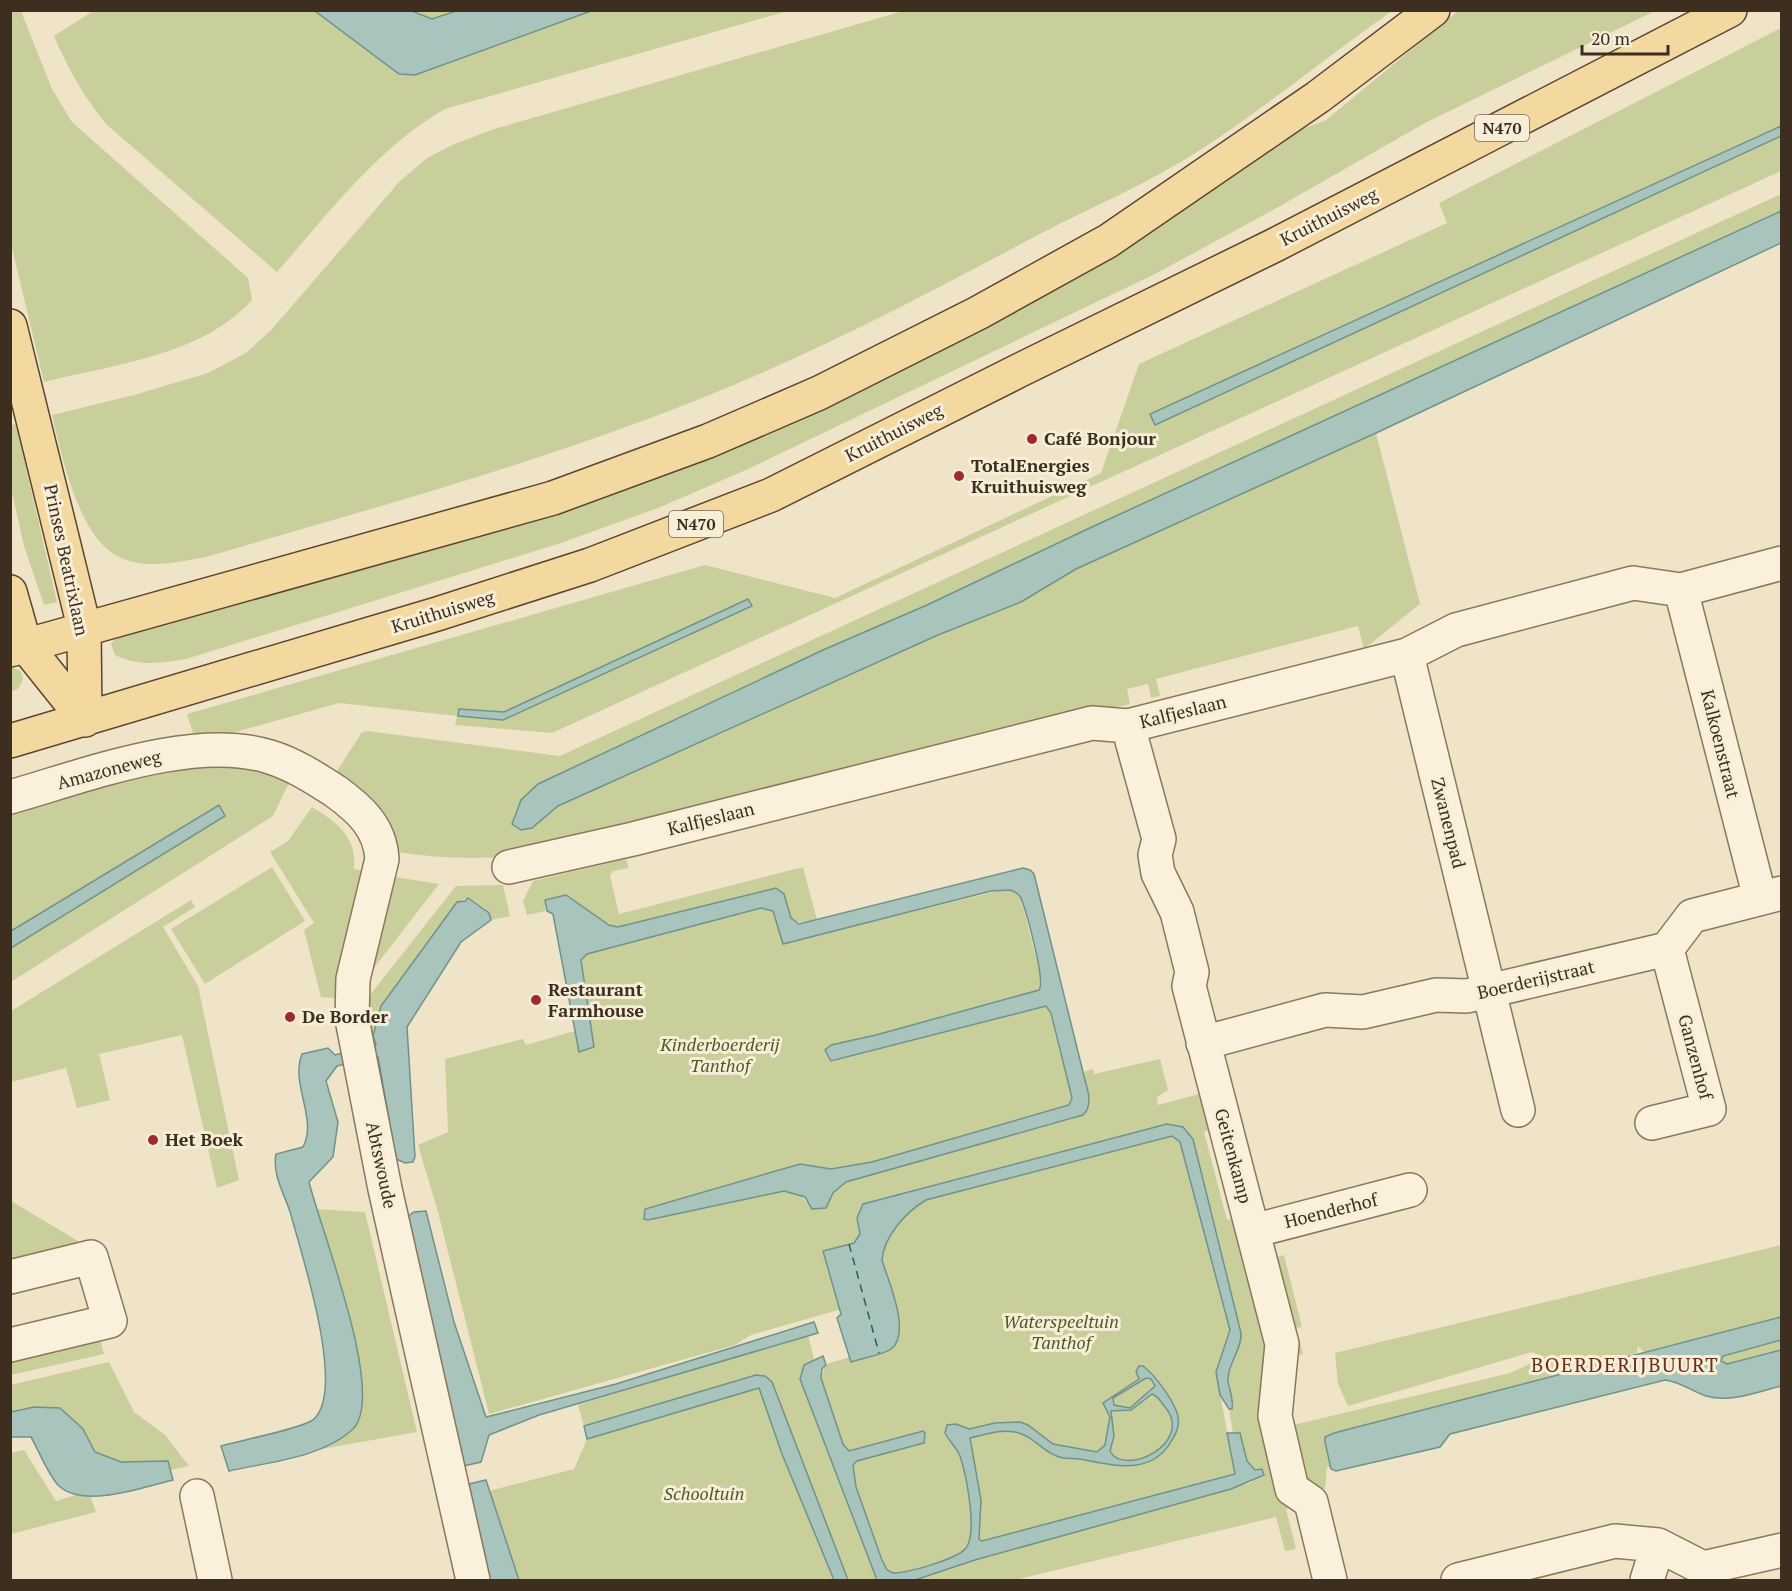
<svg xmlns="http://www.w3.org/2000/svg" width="1792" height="1591" font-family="'PT Serif',serif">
  <rect width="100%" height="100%" fill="#f0e4c8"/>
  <path fill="#c9cf9b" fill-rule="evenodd" d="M 10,11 L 21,11 L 52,89 L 72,122 L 248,278 L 252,300 C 203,355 113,365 44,382 L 11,244 Z
    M 93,11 L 315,11 L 399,74 L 415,75 L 591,11 L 788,11 L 445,109 C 377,148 329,213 277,272 L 107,125 C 84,97 68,69 54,36 Z
    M 412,11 L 456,11 L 432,19 Z
    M 903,11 L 1392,11 C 1328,56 1266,107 1200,150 C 1148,184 1091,207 1036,236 C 946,284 857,331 764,372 C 584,451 394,502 206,557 C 180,562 145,570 119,557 C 78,537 62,456 52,415 L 134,395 L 208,373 L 246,353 L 272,329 L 400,181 L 427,158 L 452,145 L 494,129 Z
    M 1458,11 L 1655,11 L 1425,123 L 1273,210 L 1155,274 L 746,470 L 658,508 L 561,543 L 186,659 C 161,663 139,667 115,655 L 111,644 L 119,634 L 625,481 L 1275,140 L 1326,120 Z
    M 1781,28 L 1781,126 L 1151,415 L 1156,424 L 1781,136 L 1781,171 L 552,733 L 455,725 L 457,716 L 339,703 L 236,732 L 195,739 L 187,714 L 705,565 L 835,598 L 1101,473 L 1139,364 L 1447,223 L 1439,203 ZM 748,599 L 751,606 L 503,720 L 458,715 L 459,709 L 504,712 Z
    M 1781,194 L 1781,211 L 1094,526 L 927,605 L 823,650 L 538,784 L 521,800 L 514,815 L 532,828 L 558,806 L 938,635 L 1021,602 L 1076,569 L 1376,433 L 1420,604 L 1364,649 L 1358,626 L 1156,679 L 1160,696 L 1151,698 L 1148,684 L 1127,689 L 1130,704 L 552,851 C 498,860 450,860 396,852 L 356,790 L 337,771 L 362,732 L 368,731 L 560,756 Z
    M 16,424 L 57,602 L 44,605 L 24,546 L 11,488 L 11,425 Z
    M 11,667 L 21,671 L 23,679 L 19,688 L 11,692 Z
    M 214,764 L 257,770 L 289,783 L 273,816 L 11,982 L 11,948 L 225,816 L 218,805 L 11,931 L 11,809 L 144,772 Z
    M 312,807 C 337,822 357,837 354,869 L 368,872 L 340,999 L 321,997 L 304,930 L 314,923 L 270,852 L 288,841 Z
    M 626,859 L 629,868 L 613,871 L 610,876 L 619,914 L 803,867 L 817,920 C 785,927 789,915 776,888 L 618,927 L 545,900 L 545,911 L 527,915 L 523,901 L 533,881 Z
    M 272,867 L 305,921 L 205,984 L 171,929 Z
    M 389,876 L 439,884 L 363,982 Z
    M 503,885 L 510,916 L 491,920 L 484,908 L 468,898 L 457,902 L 381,1006 L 376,1045 L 367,1049 L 362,1005 L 456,886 Z
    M 1001,890 L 1014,891 L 1021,899 L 1072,1098 L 1069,1105 L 872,1162 L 831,1169 L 800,1164 L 681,1212 L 784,1191 L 800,1194 L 807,1203 L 826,1208 L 833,1193 L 846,1182 L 1073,1119 L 1090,1100 L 1083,1072 L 1093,1069 L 1094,1074 L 1160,1059 L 1168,1090 L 1157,1097 L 1158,1105 L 1203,1093 L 1213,1129 L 1204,1132 L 1227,1220 L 1237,1218 L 1272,1354 L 1260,1401 L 1283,1491 L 1299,1505 L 1286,1509 L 1296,1549 L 1285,1551 L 1276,1517 L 1015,1580 L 915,1580 L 975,1560 L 1250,1483 L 1264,1475 L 1262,1469 L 1255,1471 L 1247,1461 L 1240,1433 L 1233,1434 L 1229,1409 L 1233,1402 C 1230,1388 1226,1374 1232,1360 C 1236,1348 1240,1347 1241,1333 L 1193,1139 C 1187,1130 1178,1125 1167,1124 L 867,1202 L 858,1213 L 860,1234 L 854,1243 L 823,1251 L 842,1309 L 751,1335 L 735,1345 L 489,1414 L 438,1212 L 418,1145 L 448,1132 L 445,1059 L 523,1039 L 526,1045 L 575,1031 L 579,1052 L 594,1047 L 581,960 L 587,954 L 761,908 L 773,911 L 783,944 Z
    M 191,900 L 195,907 L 163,927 L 198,986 L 239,1180 L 217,1188 L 182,1035 L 99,1054 L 110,1100 L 77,1108 L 66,1068 L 11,1082 L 11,1011 Z
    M 1169,1136 L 1177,1137 L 1180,1142 L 1230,1330 L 1216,1372 L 1235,1474 L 982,1542 C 962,1552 907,1581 887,1571 L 856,1487 L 821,1378 L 826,1364 L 850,1357 L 852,1362 L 891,1350 L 897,1311 L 882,1260 C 884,1236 906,1212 926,1200 Z
    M 11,1201 L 83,1244 L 11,1262 Z
    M 315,1209 L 365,1212 L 417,1432 L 322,1449 L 354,1427 L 343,1292 Z
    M 1781,1245 L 1781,1317 L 1644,1352 L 1638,1346 L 1636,1355 L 1334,1433 L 1325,1438 L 1331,1469 L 1327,1466 L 1325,1489 L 1299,1482 L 1285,1427 L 1510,1373 L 1545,1357 L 1532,1352 L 1348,1406 L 1338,1384 L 1335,1353 Z
    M 1284,1255 L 1302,1327 L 1296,1328 L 1303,1354 L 1291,1357 L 1267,1260 Z
    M 99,1335 L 104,1354 L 11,1375 L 10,1356 Z
    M 808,1335 L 814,1359 L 801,1372 L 800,1379 L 877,1580 L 848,1580 L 756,1375 L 584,1426 L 578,1405 Z
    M 1781,1340 L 1781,1350 L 1727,1364 L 1721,1361 L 1723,1356 Z
    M 109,1362 L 134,1412 L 165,1435 L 189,1466 L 170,1470 L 167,1461 L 121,1462 L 95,1452 L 83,1429 L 34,1407 L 11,1412 L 10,1385 Z
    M 759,1388 L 782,1454 L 834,1580 L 519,1580 L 489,1491 L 574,1469 L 587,1439 Z
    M 24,1450 L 56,1501 L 75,1495 L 90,1495 L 96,1512 L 11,1534 L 11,1453 Z"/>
  <path fill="#a9c4bc" stroke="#6f938a" stroke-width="1.5" fill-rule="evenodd" d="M 315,11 L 412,11 L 432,19 L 456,11 L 591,11 L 415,75 L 399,74 Z
    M 1781,126 L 1781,136 L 1155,425 L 1150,414 Z
    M 1781,211 L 1781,243 L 1376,433 L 1076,569 L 1021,602 L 938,635 L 558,806 L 532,828 L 521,830 L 512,824 L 521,800 L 538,784 L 823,650 L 927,605 L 1094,526 Z
    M 748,599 L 752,606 L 503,720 L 458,716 L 459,709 L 504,712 Z
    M 219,805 L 225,816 L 11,948 L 11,931 Z
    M 1023,868 L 1030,870 L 1034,874 L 1083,1072 C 1086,1087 1095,1103 1083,1115 L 846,1182 L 833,1193 L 826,1208 L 812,1209 L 805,1197 L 784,1191 L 648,1220 L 644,1219 L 645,1209 L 800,1164 L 831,1169 L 872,1162 L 1069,1105 L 1072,1098 L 1051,1013 L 1046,1006 L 831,1061 L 825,1050 L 831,1045 L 876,1035 L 1039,990 C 1046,981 1026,911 1021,898 C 1018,893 1015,892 1010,890 L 991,891 L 783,944 L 773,911 L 761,908 L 587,954 L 581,960 L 594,1047 L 579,1052 L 553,914 L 547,911 L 545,900 L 566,895 L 609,925 L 618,927 L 776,888 L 784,894 L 791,918 L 799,924 Z
    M 468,898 L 489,913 L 491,920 L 461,942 L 407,1027 L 415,1157 L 413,1162 L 405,1163 L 396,1159 L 378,1057 L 337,1066 L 326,1081 L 338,1122 L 333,1157 L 309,1182 C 320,1228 387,1395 353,1429 C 322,1458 269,1462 229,1471 L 221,1446 C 237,1441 305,1428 314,1419 C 346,1389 302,1256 291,1215 C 285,1194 272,1176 276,1154 L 303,1147 C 318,1119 290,1084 302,1054 L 328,1048 L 335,1055 L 376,1045 L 373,1036 L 381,1006 L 457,902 L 465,901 Z
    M 1167,1124 L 1183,1127 L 1193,1139 L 1241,1333 C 1242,1350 1228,1362 1228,1380 C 1229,1390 1234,1398 1232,1409 L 1229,1409 L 1220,1395 L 1216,1372 L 1230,1330 L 1180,1142 L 1172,1136 L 926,1200 C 906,1212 884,1236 882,1260 C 888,1281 912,1333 891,1349 C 885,1354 860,1359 851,1362 L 837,1318 L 841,1314 L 823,1251 L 854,1243 L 860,1234 L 857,1218 L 863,1204 Z
    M 426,1211 L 454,1322 L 486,1417 L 616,1384 L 814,1322 L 818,1333 L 539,1415 L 489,1435 L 481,1462 L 463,1466 L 407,1217 L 414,1212 Z
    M 1781,1317 L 1781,1340 L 1723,1356 L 1721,1361 L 1727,1364 L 1781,1350 L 1781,1386 C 1757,1392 1731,1403 1706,1396 C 1691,1391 1681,1382 1665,1380 L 1450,1434 L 1440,1447 L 1336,1471 L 1331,1469 L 1325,1442 L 1325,1437 L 1334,1433 Z
    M 823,1356 L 826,1365 L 822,1369 L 821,1378 L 843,1444 L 849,1451 L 923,1431 L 925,1433 L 924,1443 L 857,1461 L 853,1465 L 856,1487 L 882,1560 L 887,1570 L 893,1573 C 907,1573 958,1559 966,1548 C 978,1532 966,1474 960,1456 C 957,1448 949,1441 945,1433 L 947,1425 L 956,1424 L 969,1429 L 995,1423 L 1020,1422 L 1028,1425 L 1053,1444 L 1097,1452 L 1105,1445 L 1110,1417 L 1103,1403 L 1139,1379 L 1136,1371 L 1139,1366 L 1143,1366 C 1155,1375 1170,1396 1176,1410 C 1181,1421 1178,1431 1172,1440 C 1153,1475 1116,1466 1085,1460 C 1078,1458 1070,1459 1063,1458 C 1043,1454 1034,1435 1015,1432 C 999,1429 985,1435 970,1438 L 981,1500 L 979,1539 L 982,1541 L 1235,1474 L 1227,1433 L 1240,1433 L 1247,1461 L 1255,1470 L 1262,1469 L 1264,1475 L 1231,1489 L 975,1560 L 915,1580 L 877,1580 L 800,1379 L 804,1365 ZM 1146,1378 L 1151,1379 L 1155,1386 L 1130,1408 L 1114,1405 L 1113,1398 ZM 1152,1394 C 1158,1396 1161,1402 1165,1407 C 1195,1443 1124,1478 1110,1451 L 1114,1436 L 1111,1411 L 1131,1410 Z
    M 756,1375 L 765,1376 L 772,1382 L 848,1580 L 834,1580 L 782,1454 L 759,1388 L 587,1439 L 584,1426 Z
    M 34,1407 L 60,1408 L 83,1429 L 95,1452 L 121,1462 L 168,1461 L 173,1480 C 144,1487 84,1509 59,1486 C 49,1477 38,1449 31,1437 L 11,1437 L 11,1412 Z
    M 486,1480 L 519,1580 L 488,1580 L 469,1484 Z"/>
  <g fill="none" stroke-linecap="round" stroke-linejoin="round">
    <path stroke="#2f5d5a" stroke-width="1.5" stroke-dasharray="8 6" stroke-linecap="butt" d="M 849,1244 L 879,1353"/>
    <defs>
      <path id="minor" d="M 1681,590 L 1760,898
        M 1407,655 L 1518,1110
        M 1128,726 L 1159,839 L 1155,855 L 1158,873 L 1177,912 L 1192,972 L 1189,986 L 1282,1344 L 1275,1416 L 1292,1489 L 1311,1502 L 1330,1580
        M 10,797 C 85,776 194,733 270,757 C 293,764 315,778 335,791 C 360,809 380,827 382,859 L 353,979 L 352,1019 L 385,1189 L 473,1580
        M 509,867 L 633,839 L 1092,723 L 1128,726 L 1407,655 L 1456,630 L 1633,583 L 1681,590 L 1782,563
        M 1203,1043 L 1325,1010 L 1363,1012 L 1436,995 L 1467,996 L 1667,949 L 1692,916 L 1782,893
        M 1652,1123 L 1709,1109 L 1667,949
        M 1253,1231 L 1410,1190
        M 10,1277 L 91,1257 L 110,1321 L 10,1345
        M 197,1496 L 215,1580
        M 1458,1580 L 1615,1541 L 1658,1545 L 1703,1568 L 1782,1550
        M 1647,1580 L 1658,1545"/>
      <path id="major" d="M 10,326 L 84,627 L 85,720
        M 10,592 L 25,645 L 85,720
        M 10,650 L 553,498 L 708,441 L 819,393 L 978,313 L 1108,241 L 1318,97 L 1433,10
        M 10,741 L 437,614 L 590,565 L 771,495 L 1018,371 L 1275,245 L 1730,10"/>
    </defs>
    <use href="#minor" stroke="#8d765c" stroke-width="36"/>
    <use href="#major" stroke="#5b4430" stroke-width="36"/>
    <use href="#minor" stroke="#faf1dc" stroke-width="33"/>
    <use href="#major" stroke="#f3d9a0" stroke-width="33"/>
  </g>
  <g fill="#9e2a2b" stroke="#f7eed8" stroke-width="2">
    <circle cx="1032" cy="439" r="6"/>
    <circle cx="959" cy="476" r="6"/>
    <circle cx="536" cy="1000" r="6"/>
    <circle cx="290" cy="1017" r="6"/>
    <circle cx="153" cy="1140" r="6"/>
  </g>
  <g text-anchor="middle" stroke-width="6" stroke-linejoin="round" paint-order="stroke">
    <g fill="#f7eed8" stroke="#756857" stroke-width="1.5">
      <rect x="1475" y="115" width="54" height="26" rx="4.5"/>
      <rect x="669" y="511" width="54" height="26" rx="4.5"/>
    </g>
    <g font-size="16" font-weight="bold" fill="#3d2e20">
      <text x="1502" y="134">N470</text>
      <text x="696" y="530">N470</text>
    </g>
    <g font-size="18" fill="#3d2e20" stroke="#f7eed8">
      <text transform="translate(1329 217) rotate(-27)" y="6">Kruithuisweg</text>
      <text transform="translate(894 433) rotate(-27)" y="6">Kruithuisweg</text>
      <text transform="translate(66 560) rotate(78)" y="6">Prinses Beatrixlaan</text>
      <text transform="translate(443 612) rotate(-17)" y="6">Kruithuisweg</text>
      <text transform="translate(1183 712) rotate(-14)" y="6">Kalfjeslaan</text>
      <text transform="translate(1720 744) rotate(76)" y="6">Kalkoenstraat</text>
      <text transform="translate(109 770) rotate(-15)" y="6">Amazoneweg</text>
      <text transform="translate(711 819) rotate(-14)" y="6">Kalfjeslaan</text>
      <text transform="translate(1448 823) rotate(76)" y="6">Zwanenpad</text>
      <text transform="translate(1536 980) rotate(-13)" y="6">Boerderijstraat</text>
      <text transform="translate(1695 1057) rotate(75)" y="6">Ganzenhof</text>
      <text transform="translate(1233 1156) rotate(75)" y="6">Geitenkamp</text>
      <text transform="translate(381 1165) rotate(78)" y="6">Abtswoude</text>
      <text transform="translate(1331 1211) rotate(-14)" y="6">Hoenderhof</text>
    </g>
    <g font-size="18" font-weight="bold" fill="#3d2e20" stroke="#f7eed8" text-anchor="start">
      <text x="1044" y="445">Café Bonjour</text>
      <text x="971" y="472">TotalEnergies<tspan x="971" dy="21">Kruithuisweg</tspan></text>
      <text x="548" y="996">Restaurant<tspan x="548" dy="21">Farmhouse</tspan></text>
      <text x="302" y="1023">De Border</text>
      <text x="165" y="1146">Het Boek</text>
    </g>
    <g font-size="18" font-style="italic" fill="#4d5a26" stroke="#f7eed8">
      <text x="720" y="1051">Kinderboerderij<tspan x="720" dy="21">Tanthof</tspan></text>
      <text x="1061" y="1328">Waterspeeltuin<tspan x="1061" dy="21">Tanthof</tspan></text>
      <text x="704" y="1500">Schooltuin</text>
    </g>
    <g font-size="20" letter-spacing="1.5" fill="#6b2e1e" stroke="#f7eed8">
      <text x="1625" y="1372">BOERDERIJBUURT</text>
    </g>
  </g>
  <rect width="1792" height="1591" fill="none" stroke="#3d2e20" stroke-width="24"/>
  <path d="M1582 45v9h86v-9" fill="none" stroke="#3d2e20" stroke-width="3"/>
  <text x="1591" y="45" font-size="18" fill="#3d2e20" stroke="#f7eed8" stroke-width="4.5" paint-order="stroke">20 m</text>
</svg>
